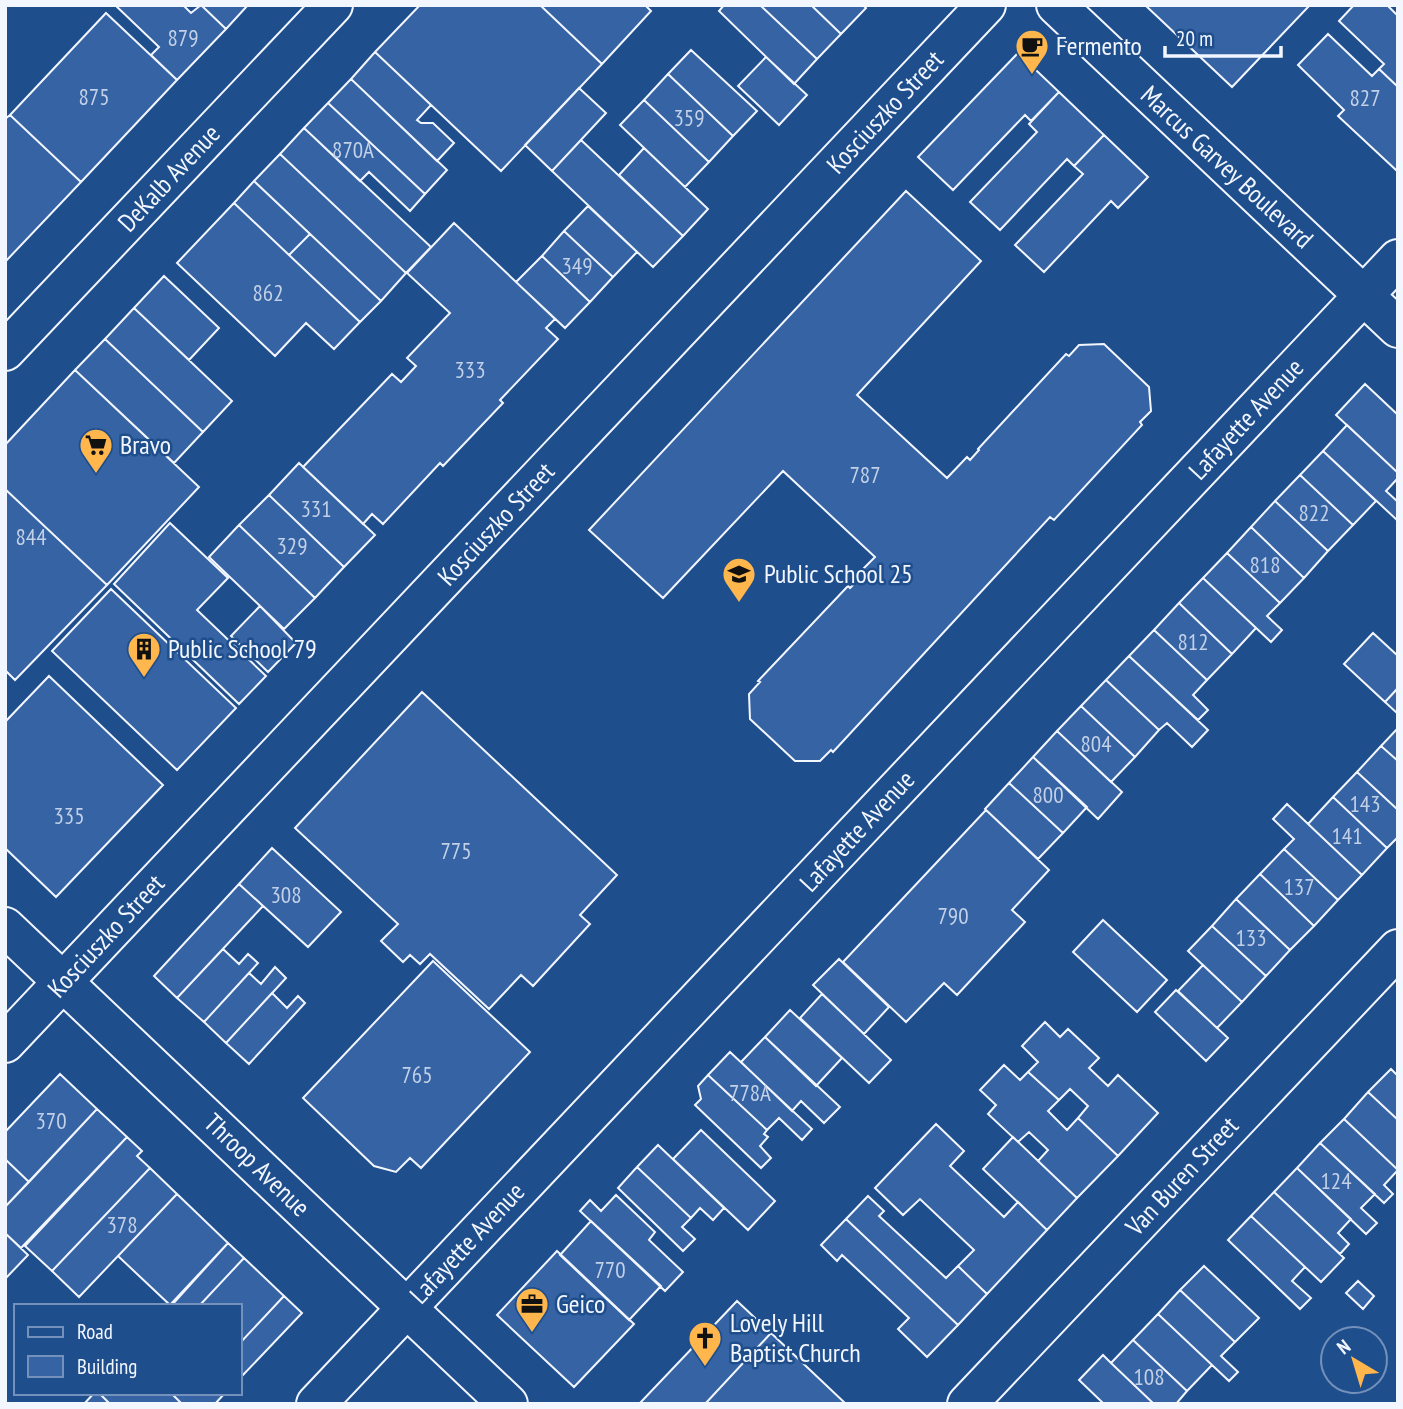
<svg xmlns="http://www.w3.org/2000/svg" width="1403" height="1409" font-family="'PT Sans Narrow',sans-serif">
  <rect width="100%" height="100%" fill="#1f4e8c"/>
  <path fill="#3563a3" stroke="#f2f6ff" stroke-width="2" d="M 115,5 L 183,5 L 191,13 L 201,5 L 226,29 L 177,80 L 151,55 L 159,47 Z
    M 201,5 L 248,5 L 226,29 Z
    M 420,5 L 540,5 L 602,64 L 501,171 L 375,52 Z
    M 540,5 L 645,5 L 651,11 L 602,64 Z
    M 724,5 L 760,5 L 817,59 L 794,84 L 719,11 Z
    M 760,5 L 811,5 L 841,34 L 817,59 Z
    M 811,5 L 863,5 L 866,8 L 841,34 Z
    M 1145,5 L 1310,5 L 1232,87 Z
    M 1354,5 L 1387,5 L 1398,16 L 1398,87 L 1379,69 L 1384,64 L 1339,21 Z
    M 106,13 L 177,80 L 81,182 L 10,115 Z
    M 1328,34 L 1372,76 L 1379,69 L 1398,87 L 1398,169 L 1396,170 L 1338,116 L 1344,110 L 1298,65 Z
    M 691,50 L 757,111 L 733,136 L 668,74 Z
    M 375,52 L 431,105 L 417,120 L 421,123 L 433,123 L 454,143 L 437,161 L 351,79 Z
    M 1018,53 L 1059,92 L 1031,121 L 1025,115 L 953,190 L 918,157 Z
    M 766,57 L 807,95 L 779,125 L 738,86 Z
    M 668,74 L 733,136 L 709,162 L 644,100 Z
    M 351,79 L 447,170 L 425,194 L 328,103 Z
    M 579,88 L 606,113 L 552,171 L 525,145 Z
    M 1059,92 L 1104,135 L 1074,166 L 1067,159 L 1000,230 L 970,202 L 1037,132 L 1029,124 Z
    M 644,100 L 709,162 L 685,187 L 620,125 Z
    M 328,103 L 425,194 L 410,211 L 369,172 L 360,181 L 304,128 Z
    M 10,115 L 81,182 L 5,262 L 5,119 Z
    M 304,128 L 431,247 L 406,273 L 280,154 Z
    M 1104,135 L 1148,177 L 1118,208 L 1111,201 L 1044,272 L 1015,245 L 1083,174 L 1074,166 Z
    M 581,140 L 683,236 L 653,267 L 552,171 Z
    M 644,148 L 708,209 L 683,236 L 619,175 Z
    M 280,154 L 406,273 L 381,301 L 254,181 Z
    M 254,181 L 310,234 L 289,255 L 234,203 Z
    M 906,191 L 981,261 L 857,395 L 947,478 L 967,457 L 970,460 L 979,450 L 978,449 L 1066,354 L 1069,356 L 1079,345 L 1104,344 L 1126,365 L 1149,387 L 1151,411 L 1140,422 L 1142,425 L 1054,520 L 1050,517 L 833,752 L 831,750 L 820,761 L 795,761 L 750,719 L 749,694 L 760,682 L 758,681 L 848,586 L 850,588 L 859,579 L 856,576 L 875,557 L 783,471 L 663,598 L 589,530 Z
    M 234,203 L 360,322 L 334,349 L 306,323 L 275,356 L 177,263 Z
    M 588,206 L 637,252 L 613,277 L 564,231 Z
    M 454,223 L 555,319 L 546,328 L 558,339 L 500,400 L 503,403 L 443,466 L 440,463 L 383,524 L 372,514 L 363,524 L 303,467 L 392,374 L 401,382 L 416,366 L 407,358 L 450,313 L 407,273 Z
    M 564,231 L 613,277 L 590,302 L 542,256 Z
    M 310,234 L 381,301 L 360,322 L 289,255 Z
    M 542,256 L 590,302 L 565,328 L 516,282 Z
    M 164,276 L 219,328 L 189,360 L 134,308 Z
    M 134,308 L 232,401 L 203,432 L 105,339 Z
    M 105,339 L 203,432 L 174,463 L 75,370 Z
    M 75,370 L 199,487 L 107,585 L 5,489 L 5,445 Z
    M 1365,384 L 1398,415 L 1398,473 L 1336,415 Z
    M 1347,425 L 1398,473 L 1398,478 L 1386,491 L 1398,502 L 1398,521 L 1323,451 Z
    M 1323,451 L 1376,501 L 1353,525 L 1300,475 Z
    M 299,463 L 375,535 L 344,567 L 269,495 Z
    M 1300,475 L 1353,525 L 1328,551 L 1275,501 Z
    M 5,489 L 107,585 L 15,680 L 5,670 Z
    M 269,495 L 344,567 L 315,598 L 239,525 Z
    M 1275,501 L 1328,551 L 1304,578 L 1251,527 Z
    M 170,523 L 228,578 L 197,610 L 266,676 L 239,704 L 114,584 Z
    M 239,525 L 315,598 L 284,629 L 209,557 Z
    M 1251,527 L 1304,578 L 1280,603 L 1227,553 Z
    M 1227,553 L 1280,603 L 1267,616 L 1282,630 L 1271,642 L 1203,578 Z
    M 1203,578 L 1256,628 L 1232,654 L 1179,603 Z
    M 111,589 L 236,708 L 177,770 L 52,651 Z
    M 1179,603 L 1232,654 L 1207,680 L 1154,630 Z
    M 260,606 L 296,643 L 268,672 L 231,636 Z
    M 1154,630 L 1207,680 L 1193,695 L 1208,710 L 1198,720 L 1129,656 Z
    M 1373,633 L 1398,656 L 1398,688 L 1385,702 L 1344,664 Z
    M 1129,656 L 1208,730 L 1192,747 L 1167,723 L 1159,730 L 1106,680 Z
    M 49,676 L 163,785 L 56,897 L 5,848 L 5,722 Z
    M 1106,680 L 1159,730 L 1135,757 L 1081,706 Z
    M 1396,690 L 1398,691 L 1398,714 L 1385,702 Z
    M 422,692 L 617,875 L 580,915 L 590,924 L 533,986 L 521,975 L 489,1009 L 430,954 L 420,964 L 410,955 L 403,962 L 381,941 L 398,924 L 295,828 Z
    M 1081,706 L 1135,757 L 1111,782 L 1057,731 Z
    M 1398,728 L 1398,761 L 1381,746 Z
    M 1057,731 L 1122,792 L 1098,819 L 1033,757 Z
    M 1381,746 L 1398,761 L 1398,810 L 1357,772 Z
    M 1033,757 L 1087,807 L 1063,833 L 1009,783 Z
    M 1357,772 L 1398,810 L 1398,837 L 1387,848 L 1333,797 Z
    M 1009,783 L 1063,833 L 1038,859 L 985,809 Z
    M 1333,797 L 1387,848 L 1362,875 L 1308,824 Z
    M 1287,804 L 1362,875 L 1338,900 L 1284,849 L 1294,839 L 1273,819 Z
    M 986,810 L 1049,870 L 1012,910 L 1025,922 L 957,995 L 944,983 L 906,1022 L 843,962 Z
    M 272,848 L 341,912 L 308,947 L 239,884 Z
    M 1284,849 L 1338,900 L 1314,926 L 1260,874 Z
    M 1260,874 L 1314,926 L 1290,950 L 1236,899 Z
    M 239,884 L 263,906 L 177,998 L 154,976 Z
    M 1236,899 L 1290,950 L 1266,976 L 1212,926 Z
    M 1103,920 L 1167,980 L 1137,1012 L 1073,952 Z
    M 1212,926 L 1266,976 L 1242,1002 L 1188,951 Z
    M 223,949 L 239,964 L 248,954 L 258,963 L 204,1022 L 177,998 Z
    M 839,959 L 889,1007 L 864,1034 L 813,985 Z
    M 433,961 L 530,1052 L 421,1168 L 410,1158 L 396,1172 L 374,1166 L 303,1098 Z
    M 1203,965 L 1242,1002 L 1217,1028 L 1178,991 Z
    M 275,967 L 286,978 L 226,1043 L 204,1022 L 249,973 L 261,984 Z
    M 1176,990 L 1228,1038 L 1206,1061 L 1155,1012 Z
    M 272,993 L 287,1008 L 298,996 L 305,1003 L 249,1064 L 226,1043 Z
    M 822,994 L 891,1060 L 869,1083 L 800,1018 Z
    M 790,1010 L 842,1058 L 816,1086 L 765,1037 Z
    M 1045,1022 L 1060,1037 L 1068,1029 L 1099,1058 L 1089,1068 L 1108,1086 L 1118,1075 L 1158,1113 L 1118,1156 L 1078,1118 L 1088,1106 L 1070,1089 L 1059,1100 L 1028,1072 L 1038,1062 L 1022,1046 Z
    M 765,1037 L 840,1107 L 824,1123 L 801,1101 L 792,1111 L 741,1062 Z
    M 730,1052 L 812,1129 L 802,1140 L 779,1118 L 767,1130 L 708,1075 Z
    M 1004,1065 L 1020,1080 L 1028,1072 L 1059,1100 L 1048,1111 L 1067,1130 L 1078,1118 L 1118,1156 L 1077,1198 L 1038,1161 L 1048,1150 L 1029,1132 L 1018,1142 L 988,1114 L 996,1105 L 980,1090 Z
    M 1391,1069 L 1398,1076 L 1398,1120 L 1368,1092 Z
    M 60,1074 L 97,1109 L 29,1182 L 5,1159 L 5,1132 Z
    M 708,1075 L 767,1130 L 764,1134 L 768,1137 L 760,1146 L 771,1158 L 761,1168 L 695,1105 L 701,1099 L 698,1086 Z
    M 1368,1092 L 1398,1120 L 1398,1170 L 1344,1119 Z
    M 97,1109 L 127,1137 L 21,1248 L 5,1233 L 5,1207 Z
    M 1344,1119 L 1398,1170 L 1384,1185 L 1393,1194 L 1384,1203 L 1320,1143 Z
    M 936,1124 L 964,1151 L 950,1166 L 1004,1217 L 1018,1202 L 1047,1230 L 987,1294 L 958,1266 L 974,1250 L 920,1199 L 903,1215 L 875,1188 Z
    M 701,1130 L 775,1201 L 748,1230 L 673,1159 Z
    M 127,1137 L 142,1151 L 137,1156 L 150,1168 L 52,1271 L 25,1246 Z
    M 1013,1137 L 1077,1198 L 1047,1230 L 983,1169 Z
    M 1320,1143 L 1375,1194 L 1361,1208 L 1377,1223 L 1366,1234 L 1297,1168 Z
    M 658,1145 L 724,1208 L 713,1220 L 700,1208 L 691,1218 L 637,1167 Z
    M 5,1159 L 29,1182 L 5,1207 Z
    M 637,1167 L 691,1218 L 682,1227 L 695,1239 L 683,1251 L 618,1188 Z
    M 150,1168 L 177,1194 L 79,1297 L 52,1271 Z
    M 1297,1168 L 1351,1219 L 1338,1233 L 1349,1244 L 1340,1254 L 1274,1192 Z
    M 1274,1192 L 1344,1258 L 1321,1282 L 1251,1216 Z
    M 177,1194 L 228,1243 L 170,1305 L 118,1256 Z
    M 616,1195 L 655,1232 L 649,1240 L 683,1272 L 665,1291 L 580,1211 L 590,1200 L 601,1211 Z
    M 868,1196 L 884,1211 L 879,1216 L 946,1278 L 958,1266 L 987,1294 L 958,1325 L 846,1219 Z
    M 1251,1216 L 1305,1267 L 1292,1281 L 1311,1298 L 1300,1309 L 1228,1240 Z
    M 846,1219 L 958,1325 L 927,1357 L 898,1329 L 909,1318 L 842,1255 L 837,1261 L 821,1245 Z
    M 591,1221 L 661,1286 L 629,1320 L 560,1255 Z
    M 5,1233 L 28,1255 L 5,1279 Z
    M 228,1243 L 244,1258 L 199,1306 L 171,1306 Z
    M 557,1251 L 634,1324 L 574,1387 L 497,1315 Z
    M 244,1258 L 284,1296 L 240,1343 L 240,1306 L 199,1306 Z
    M 1204,1266 L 1259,1318 L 1235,1342 L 1180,1290 Z
    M 1358,1281 L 1374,1296 L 1363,1309 L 1346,1293 Z
    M 1180,1290 L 1235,1342 L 1221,1356 L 1238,1372 L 1229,1381 L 1158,1314 Z
    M 284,1296 L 302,1313 L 243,1375 L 240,1371 L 240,1343 Z
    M 737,1301 L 771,1333 L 705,1404 L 639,1404 Z
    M 1158,1314 L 1212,1365 L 1187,1391 L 1133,1340 Z
    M 771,1333 L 846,1404 L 705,1404 Z
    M 1133,1340 L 1187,1391 L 1176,1404 L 1154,1404 L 1111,1363 Z
    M 1103,1355 L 1111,1363 L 1154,1404 L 1104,1404 L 1079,1380 Z
    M 94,1393 L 99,1393 L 110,1404 L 84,1404 Z
    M 99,1393 L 171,1393 L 182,1404 L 110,1404 Z
    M 171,1393 L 225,1393 L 215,1404 L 182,1404 Z"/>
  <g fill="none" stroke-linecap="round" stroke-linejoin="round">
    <defs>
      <path id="minor" d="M 1056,5 L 1398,328
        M 5,351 L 333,5
        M 5,927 L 508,1404
        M 5,1043 L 986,5
        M 316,1404 L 1398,259
        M 967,1404 L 1398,949"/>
    </defs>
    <use href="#minor" stroke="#f2f6ff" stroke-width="42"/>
    <use href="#minor" stroke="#1f4e8c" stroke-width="38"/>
  </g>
  <defs>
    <symbol id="cafe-pin" viewBox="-11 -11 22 30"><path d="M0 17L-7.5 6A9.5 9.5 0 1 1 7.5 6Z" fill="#ffb74d" stroke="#1f4e8c"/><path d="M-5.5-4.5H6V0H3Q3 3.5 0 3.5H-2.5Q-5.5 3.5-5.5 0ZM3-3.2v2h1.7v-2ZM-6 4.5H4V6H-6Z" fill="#111"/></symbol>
    <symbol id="supermarket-pin" viewBox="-11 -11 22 30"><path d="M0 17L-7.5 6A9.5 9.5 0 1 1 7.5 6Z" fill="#ffb74d" stroke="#1f4e8c"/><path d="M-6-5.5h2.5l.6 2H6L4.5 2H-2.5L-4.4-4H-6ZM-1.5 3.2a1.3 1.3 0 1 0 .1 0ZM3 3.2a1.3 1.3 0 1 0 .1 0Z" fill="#111"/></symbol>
    <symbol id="school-pin" viewBox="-11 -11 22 30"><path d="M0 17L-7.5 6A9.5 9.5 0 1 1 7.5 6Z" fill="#ffb74d" stroke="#1f4e8c"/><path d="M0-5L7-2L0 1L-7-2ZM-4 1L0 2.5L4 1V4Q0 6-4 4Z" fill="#111"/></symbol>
    <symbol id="building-pin" viewBox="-11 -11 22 30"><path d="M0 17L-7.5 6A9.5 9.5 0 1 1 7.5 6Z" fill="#ffb74d" stroke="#1f4e8c"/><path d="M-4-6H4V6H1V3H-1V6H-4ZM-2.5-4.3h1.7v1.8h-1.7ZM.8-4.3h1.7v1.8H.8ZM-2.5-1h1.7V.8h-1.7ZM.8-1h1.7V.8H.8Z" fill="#111"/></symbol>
    <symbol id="office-pin" viewBox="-11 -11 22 30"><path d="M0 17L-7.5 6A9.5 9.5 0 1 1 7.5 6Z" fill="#ffb74d" stroke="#1f4e8c"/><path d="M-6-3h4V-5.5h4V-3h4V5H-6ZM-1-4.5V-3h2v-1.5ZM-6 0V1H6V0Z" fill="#111"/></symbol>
    <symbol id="church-pin" viewBox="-11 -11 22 30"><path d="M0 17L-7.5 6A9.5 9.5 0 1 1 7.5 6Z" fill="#ffb74d" stroke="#1f4e8c"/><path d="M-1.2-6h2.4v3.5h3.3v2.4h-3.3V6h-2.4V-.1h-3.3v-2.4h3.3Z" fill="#111"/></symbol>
  </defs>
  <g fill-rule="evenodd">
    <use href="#cafe-pin" x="1013" y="27" width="38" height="52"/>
    <use href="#supermarket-pin" x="77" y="426" width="38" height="52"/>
    <use href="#school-pin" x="720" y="555" width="38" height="52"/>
    <use href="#building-pin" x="125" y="630" width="38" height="52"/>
    <use href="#office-pin" x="513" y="1285" width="38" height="52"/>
    <use href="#church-pin" x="686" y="1319" width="38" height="52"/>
  </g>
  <g text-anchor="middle" stroke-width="5" stroke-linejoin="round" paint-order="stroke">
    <g font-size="23" fill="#c3d1e8">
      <text x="183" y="46">879</text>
      <text x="94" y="105">875</text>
      <text x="1365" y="106">827</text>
      <text x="689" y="126">359</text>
      <text x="353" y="158">870A</text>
      <text x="577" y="274">349</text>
      <text x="268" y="301">862</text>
      <text x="470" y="378">333</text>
      <text x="865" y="483">787</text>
      <text x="316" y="517">331</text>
      <text x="1314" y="521">822</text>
      <text x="31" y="545">844</text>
      <text x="292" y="554">329</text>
      <text x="1265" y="573">818</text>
      <text x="1193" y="650">812</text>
      <text x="1096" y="752">804</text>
      <text x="1048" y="803">800</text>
      <text x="1365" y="812">143</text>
      <text x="69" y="824">335</text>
      <text x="1347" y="844">141</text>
      <text x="456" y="859">775</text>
      <text x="1299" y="895">137</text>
      <text x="286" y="903">308</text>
      <text x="953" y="924">790</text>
      <text x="1251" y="946">133</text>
      <text x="417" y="1083">765</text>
      <text x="750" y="1101">778A</text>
      <text x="51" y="1129">370</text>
      <text x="1336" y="1189">124</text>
      <text x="122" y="1233">378</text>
      <text x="610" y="1278">770</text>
      <text x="1149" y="1385">108</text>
    </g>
    <g font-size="26" fill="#f2f6ff" stroke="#1f4e8c" text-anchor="start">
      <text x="1056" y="55">Fermento</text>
      <text x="120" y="454">Bravo</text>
      <text x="764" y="583">Public School 25</text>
      <text x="168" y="658">Public School 79</text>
      <text x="556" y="1313">Geico</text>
      <text x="730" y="1332">Lovely Hill<tspan x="730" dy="30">Baptist Church</tspan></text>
    </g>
    <g font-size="26" fill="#f2f6ff" stroke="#1f4e8c">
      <text transform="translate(885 112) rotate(-47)" y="9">Kosciuszko Street</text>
      <text transform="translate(1227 167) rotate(43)" y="9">Marcus Garvey Boulevard</text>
      <text transform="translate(169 178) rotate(-47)" y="9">DeKalb Avenue</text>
      <text transform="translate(1246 419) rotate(-47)" y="9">Lafayette Avenue</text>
      <text transform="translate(496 524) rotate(-47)" y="9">Kosciuszko Street</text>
      <text transform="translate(857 831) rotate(-47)" y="9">Lafayette Avenue</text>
      <text transform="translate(106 936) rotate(-47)" y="9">Kosciuszko Street</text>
      <text transform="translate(257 1165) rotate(44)" y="9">Throop Avenue</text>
      <text transform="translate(1182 1176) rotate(-47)" y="9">Van Buren Street</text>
      <text transform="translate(467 1243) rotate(-47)" y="9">Lafayette Avenue</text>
    </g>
  </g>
  <rect width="1403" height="1409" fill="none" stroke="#f2f6ff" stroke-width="14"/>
  <rect x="14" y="1304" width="228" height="91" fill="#1f4e8c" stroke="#7391ba" stroke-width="2"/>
  <rect x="28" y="1327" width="35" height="10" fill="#1f4e8c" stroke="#7391ba" stroke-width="2"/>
  <text x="77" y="1339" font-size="21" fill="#f2f6ff">Road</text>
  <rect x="28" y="1356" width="35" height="21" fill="#3563a3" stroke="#7391ba" stroke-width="2"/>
  <text x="77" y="1374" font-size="21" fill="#f2f6ff">Building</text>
  <g transform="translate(1354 1360) rotate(322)"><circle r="33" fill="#1f4e8c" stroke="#7391ba" stroke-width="2"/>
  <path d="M0-5L12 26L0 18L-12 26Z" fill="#ffb74d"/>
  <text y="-10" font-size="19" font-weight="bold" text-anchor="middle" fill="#f2f6ff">N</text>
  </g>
  <path d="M1165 46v10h116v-10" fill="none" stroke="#f2f6ff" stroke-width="3.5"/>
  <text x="1176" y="46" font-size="21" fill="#f2f6ff" stroke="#1f4e8c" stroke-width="5" paint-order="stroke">20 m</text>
</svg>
